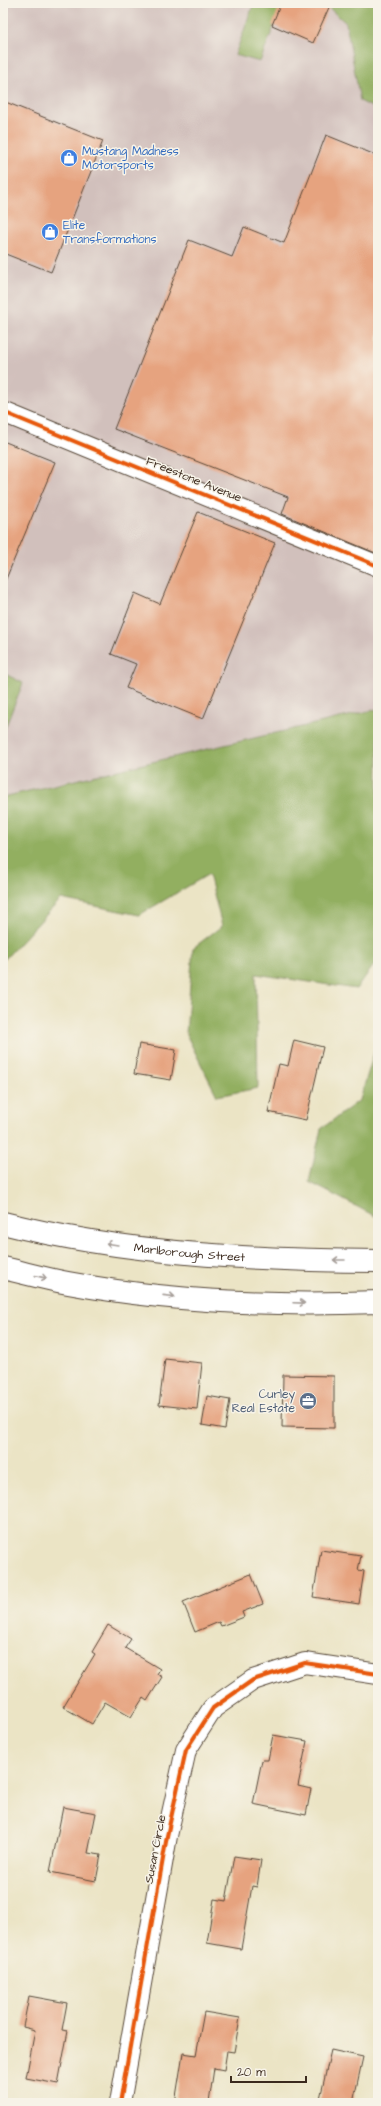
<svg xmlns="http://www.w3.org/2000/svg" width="381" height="2106" font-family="'Architects Daughter',sans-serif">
  <rect width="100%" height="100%" fill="#f7f3e8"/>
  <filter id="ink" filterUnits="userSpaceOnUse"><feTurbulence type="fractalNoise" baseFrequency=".025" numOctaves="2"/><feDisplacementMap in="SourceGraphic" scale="8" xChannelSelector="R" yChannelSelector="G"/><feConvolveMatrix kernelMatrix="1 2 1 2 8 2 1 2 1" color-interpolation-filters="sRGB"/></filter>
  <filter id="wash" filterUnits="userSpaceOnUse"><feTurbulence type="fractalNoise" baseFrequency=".012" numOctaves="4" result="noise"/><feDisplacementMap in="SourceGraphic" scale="16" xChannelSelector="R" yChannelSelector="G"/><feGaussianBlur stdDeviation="0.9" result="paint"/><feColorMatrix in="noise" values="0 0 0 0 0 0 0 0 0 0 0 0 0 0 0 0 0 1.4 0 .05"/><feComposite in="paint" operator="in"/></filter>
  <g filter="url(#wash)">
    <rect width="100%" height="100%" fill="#ebe4c5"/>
    <path fill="#d1c0bc" d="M 3,3 L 254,3 L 235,54 L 283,3 L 329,7 L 346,23 L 360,101 L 378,110 L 378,709 L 3,797 L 3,733 L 23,683 L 3,673 Z"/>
    <path fill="#92af61" stroke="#666c40" d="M 254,3 L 283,3 L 260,62 L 235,55 Z
      M 330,3 L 378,3 L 378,110 L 360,101 L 346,23 L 328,7 Z
      M 3,673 L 23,683 L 3,733 Z
      M 378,709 L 378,960 L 356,989 L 256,974 L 258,1088 L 217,1096 L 186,1034 L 193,948 L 222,926 L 209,874 L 139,915 L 61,899 L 3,961 L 3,797 Z
      M 378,1039 L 378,1217 L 377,1217 L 309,1182 L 321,1129 L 360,1100 Z"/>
    <g id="blocks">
      <path fill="#e6a37f" d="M 281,3 L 331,3 L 313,43 L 272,25 Z
        M 3,101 L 103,141 L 51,272 L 3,253 Z
        M 326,135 L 378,156 L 378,554 L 282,514 L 288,497 L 114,429 L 189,240 L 232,257 L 244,227 L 284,243 Z
        M 3,441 L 55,462 L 3,586 Z
        M 198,512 L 275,543 L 203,719 L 126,688 L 136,664 L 111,654 L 135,593 L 160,604 Z
        M 294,1040 L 323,1047 L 306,1120 L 268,1112 L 279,1064 L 288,1066 Z
        M 139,1044 L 176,1050 L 171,1080 L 134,1074 Z
        M 165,1359 L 202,1363 L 197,1409 L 159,1405 Z
        M 283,1375 L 334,1376 L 334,1428 L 282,1427 Z
        M 207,1396 L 230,1400 L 225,1429 L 202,1425 Z
        M 321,1550 L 361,1556 L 358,1570 L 364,1571 L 359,1604 L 313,1597 Z
        M 251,1574 L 263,1604 L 242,1612 L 244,1617 L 221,1626 L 219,1622 L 195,1632 L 183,1602 Z
        M 108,1625 L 131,1639 L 125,1648 L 160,1669 L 157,1674 L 162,1677 L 147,1701 L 143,1698 L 131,1717 L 105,1702 L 92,1724 L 63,1707 L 95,1654 L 92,1652 Z
        M 273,1735 L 307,1741 L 298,1786 L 311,1789 L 306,1815 L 253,1804 L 262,1760 L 268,1760 Z
        M 63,1807 L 96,1813 L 88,1853 L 101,1855 L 96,1881 L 50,1872 Z
        M 234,1856 L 261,1860 L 257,1887 L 252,1886 L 241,1949 L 207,1943 L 214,1899 L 226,1901 Z
        M 29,1996 L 67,2003 L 62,2030 L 68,2031 L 58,2084 L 26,2078 L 35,2030 L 23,2027 Z
        M 204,2012 L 240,2018 L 234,2052 L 227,2051 L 224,2070 L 214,2068 L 209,2103 L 175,2103 L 183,2053 L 196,2055 Z
        M 331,2050 L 363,2057 L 353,2103 L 319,2103 Z"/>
    </g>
  </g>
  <g filter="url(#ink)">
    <use href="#blocks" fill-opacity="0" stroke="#554637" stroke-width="1"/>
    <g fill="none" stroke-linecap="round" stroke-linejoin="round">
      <defs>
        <path id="street" d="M 3,412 L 378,566
          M 120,2103 L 167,1836 L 186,1750 L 213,1708 L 253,1680 L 305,1663 L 378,1674"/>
        <g id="highway">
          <path id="s1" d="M 3,1223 C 126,1254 252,1260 378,1261"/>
          <path d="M 3,1268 C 25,1273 46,1279 68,1283 C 170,1302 275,1306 378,1302"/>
        </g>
      </defs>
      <use href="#street" stroke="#554637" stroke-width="22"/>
      <use href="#highway" stroke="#554637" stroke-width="24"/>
      <use href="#street" stroke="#fff" stroke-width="20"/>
      <use href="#highway" stroke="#fff" stroke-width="22"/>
      <defs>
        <path id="cycleway" d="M 3,412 L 378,566
          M 120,2103 L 167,1836 L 186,1750 L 213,1708 L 253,1680 L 305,1663 L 378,1674"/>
      </defs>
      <use href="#cycleway" stroke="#f7f3e8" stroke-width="6"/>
      <use href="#cycleway" stroke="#e8590c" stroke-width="4"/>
    </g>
    <defs><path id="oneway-shaft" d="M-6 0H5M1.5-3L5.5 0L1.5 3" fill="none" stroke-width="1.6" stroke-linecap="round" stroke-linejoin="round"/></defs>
    <g stroke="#a79f9a">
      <use href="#oneway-shaft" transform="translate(112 1244) rotate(-171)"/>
      <use href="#oneway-shaft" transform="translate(339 1260) rotate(-180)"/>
      <use href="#oneway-shaft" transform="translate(41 1277) rotate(13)"/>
      <use href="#oneway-shaft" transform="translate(169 1296) rotate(6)"/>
      <use href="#oneway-shaft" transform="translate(299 1303) rotate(2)"/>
    </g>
  </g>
  <defs>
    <symbol id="shop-disc" viewBox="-11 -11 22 22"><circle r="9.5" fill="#3f7fe0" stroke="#f7f3e8"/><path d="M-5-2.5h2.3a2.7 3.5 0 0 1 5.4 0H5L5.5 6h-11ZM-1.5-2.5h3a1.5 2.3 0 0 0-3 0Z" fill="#fff"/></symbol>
    <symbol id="office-disc" viewBox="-11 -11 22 22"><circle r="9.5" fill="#5c6f8a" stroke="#f7f3e8"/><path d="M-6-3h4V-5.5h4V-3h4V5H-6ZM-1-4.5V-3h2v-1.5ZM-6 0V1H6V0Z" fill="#fff"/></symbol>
  </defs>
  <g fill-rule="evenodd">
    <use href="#shop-disc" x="59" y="148" width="20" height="20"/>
    <use href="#shop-disc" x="40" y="222" width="20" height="20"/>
    <use href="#office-disc" x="298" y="1391" width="20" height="20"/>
  </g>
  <g text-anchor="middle" stroke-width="3" stroke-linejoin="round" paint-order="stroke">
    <g font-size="12" fill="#366cbe" stroke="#f7f3e8" text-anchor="start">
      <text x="82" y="155">Mustang Madness<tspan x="82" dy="14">Motorsports</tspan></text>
      <text x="63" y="229">Elite<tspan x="63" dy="14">Transformations</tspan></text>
    </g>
    <g font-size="12" fill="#3b2a1e" stroke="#f7f3e8">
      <text transform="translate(194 479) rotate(22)" y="4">Freestone Avenue</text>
      <text dy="4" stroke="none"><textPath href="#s1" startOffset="189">Marlborough Street</textPath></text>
      <text transform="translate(155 1849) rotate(-79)" y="4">Susan Circle</text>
    </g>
    <g font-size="12" fill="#4e5e75" stroke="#f7f3e8" text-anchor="end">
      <text x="295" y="1398">Curley<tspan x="295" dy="14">Real Estate</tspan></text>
    </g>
  </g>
  <rect width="381" height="2106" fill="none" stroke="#f7f3e8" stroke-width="16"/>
  <path d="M231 2076v6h75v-6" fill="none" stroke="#3b2a1e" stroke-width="2"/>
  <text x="237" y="2076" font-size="12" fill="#3b2a1e" stroke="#f7f3e8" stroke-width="3" paint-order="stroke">20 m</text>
</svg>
